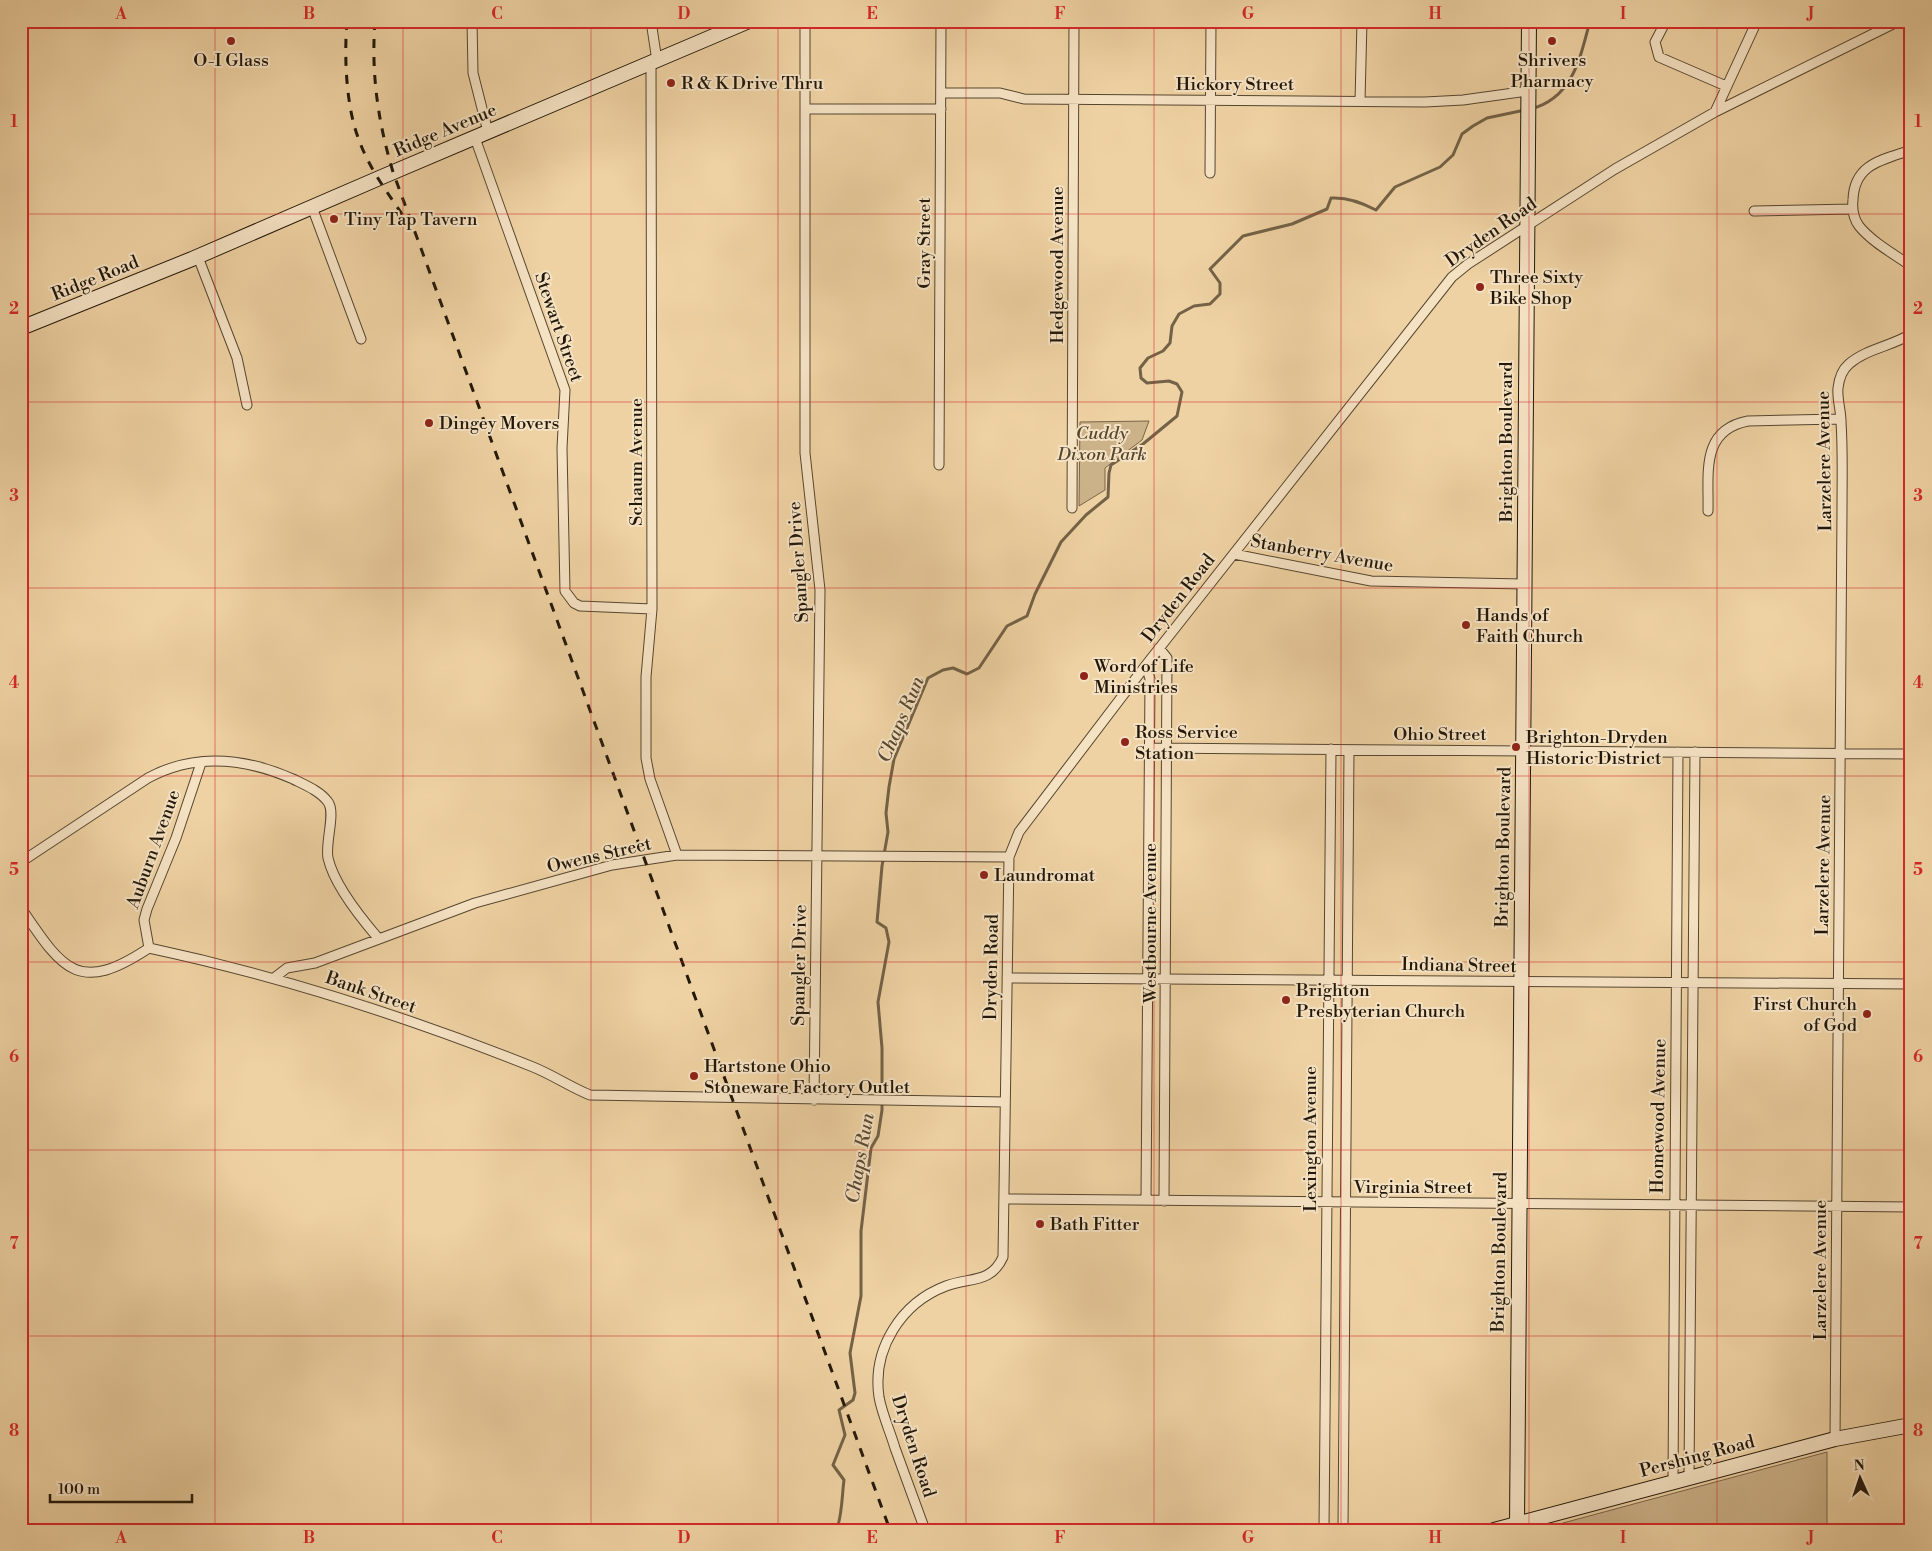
<svg xmlns="http://www.w3.org/2000/svg" width="1932" height="1551" font-family="'Libre Bodoni',serif">
  <rect width="100%" height="100%" fill="#efd2a3"/>
  <filter id="stains"><feTurbulence type="fractalNoise" baseFrequency=".004" numOctaves="4"/><feColorMatrix values="0 0 0 0 .2 0 0 0 0 .09 0 0 0 0 .02 0 0 0 .5 -.17"/></filter>
  <radialGradient id="worn" r=".72"><stop offset=".6" stop-color="#630" stop-opacity="0"/><stop offset="1" stop-color="#630" stop-opacity=".3"/></radialGradient>
  <path fill="#ccb289" stroke="#77654a" d="M 1149,421 L 1142,440 L 1105,468 L 1105,490 L 1079,506 L 1080,422 Z
    M 1827,1452 L 1827,1530 L 1537,1530 Z"/>
  <g fill="none" stroke-linecap="round" stroke-linejoin="round">
    <path stroke="#736247" stroke-width="3" d="M 1531,109 C 1573,98 1580,58 1590,21
      M 836,1530 C 842,1520 842,1494 844,1480 L 833,1465 L 845,1435 L 839,1410 L 853,1400 L 855,1393 L 850,1353 L 861,1296 L 861,1231 L 871,1148 L 878,1136 L 882,1110 L 882,1048 L 878,1002 L 889,942 L 886,928 L 877,922 L 882,866 L 888,832 L 886,813 L 889,787 L 894,759 L 928,678 L 943,670 L 953,668 L 967,674 L 979,668 L 1007,626 L 1027,616 L 1035,594 L 1061,542 L 1086,515 L 1108,497 L 1109,473 L 1111,465 L 1143,444 L 1177,416 L 1182,392 L 1177,384 L 1169,381 L 1147,383 L 1141,378 L 1140,368 L 1148,358 L 1163,351 L 1170,343 L 1172,326 L 1179,314 L 1194,306 L 1210,304 L 1220,294 L 1220,283 L 1210,269 L 1243,236 L 1292,224 L 1327,209 L 1331,198 C 1346,197 1363,203 1376,210 L 1395,187 L 1440,167 L 1453,155 L 1462,134 L 1473,126 L 1487,118 L 1525,110"/>
    <defs>
      <path id="street" d="M 472,21 L 473,73 L 488,132
        M 651,21 L 657,61
        M 805,21 L 805,453 L 820,590 L 814,1100
        M 1666,21 L 1655,42 L 1659,57 L 1726,86
        M 651,64 L 652,609 L 646,677 L 646,758 L 650,779 L 677,855
        M 942,93 L 1000,93 L 1024,99 L 1425,102 L 1463,100 L 1528,91
        M 1360,101 L 1362,21
        M 805,109 L 941,109
        M 1715,112 L 1757,21
        M 475,138 L 565,390 L 562,448 L 565,591 L 574,603 L 580,606 L 652,609
        M 1911,150 C 1882,160 1854,164 1853,200 C 1852,209 1854,219 1859,226 C 1872,242 1894,254 1911,266
        M 1210,173 L 1211,21
        M 312,207 L 361,339
        M 1754,211 L 1852,209
        M 198,257 L 237,358 L 247,405
        M 939,465 L 941,21
        M 1072,508 L 1074,21
        M 1708,511 C 1709,474 1700,430 1748,421 L 1841,419
        M 1234,554 L 1371,581 L 1524,584
        M 1159,648 L 1167,658 L 1164,1201
        M 1146,665 L 1150,679 L 1146,1200
        M 1150,748 L 1911,754
        M 21,862 L 148,778 C 196,752 245,758 293,779 C 305,785 320,791 328,802 C 336,813 325,842 328,858 C 334,885 360,917 378,938
        M 21,908 C 63,970 78,995 149,948
        M 149,948 C 280,976 408,1017 533,1067 C 553,1075 570,1087 590,1095 L 1005,1102
        M 149,948 L 144,920 L 147,909 L 176,838 L 201,763
        M 274,978 L 287,968 L 315,963 L 475,903 L 612,865 L 677,855 L 1009,857
        M 1007,978 L 1911,984
        M 1004,1199 L 1911,1207
        M 1835,1439 L 1842,510 C 1842,481 1843,451 1841,422 C 1841,410 1837,400 1838,388 C 1839,379 1842,370 1849,364 C 1866,349 1892,346 1911,334
        M 1689,1477 L 1695,752
        M 1673,1481 L 1678,752
        M 925,1530 C 915,1502 905,1475 895,1448 C 890,1431 882,1414 879,1397 C 872,1349 901,1303 946,1286 C 969,1277 991,1284 1003,1257 L 1009,857 L 1019,832 L 1146,665 L 1452,277 L 1468,264 L 1615,169 L 1715,112 L 1899,21
        M 1324,1530 L 1331,749
        M 1343,1530 L 1349,750"/>
      <path id="secondary" d="M 21,328 L 192,259 L 384,176 L 749,21
        M 1517,1524 L 1529,21
        M 1494,1530 L 1835,1439 L 1911,1425"/>
    </defs>
    <use href="#street" stroke="#554630" stroke-width="11"/>
    <use href="#secondary" stroke="#22180a" stroke-width="16"/>
    <use href="#street" stroke="#f5e2c3" stroke-width="9"/>
    <use href="#secondary" stroke="#f5e2c3" stroke-width="14"/>
    <path stroke="#22180a" stroke-width="3" stroke-dasharray="9 9" stroke-linecap="butt" d="M 347,21 C 344,57 346,107 359,140 C 369,168 387,192 404,217
      M 375,21 C 371,74 378,122 393,172 L 890,1530"/>
  </g>
  <path fill="none" stroke="#d62828" stroke-width="1" stroke-opacity="0.55" d="M 215,21 L 215,1530M 403,21 L 403,1530M 591,21 L 591,1530M 778,21 L 778,1530M 966,21 L 966,1530M 1154,21 L 1154,1530M 1341,21 L 1341,1530M 1529,21 L 1529,1530M 1717,21 L 1717,1530M 21,214 L 1911,214M 21,402 L 1911,402M 21,588 L 1911,588M 21,776 L 1911,776M 21,962 L 1911,962M 21,1150 L 1911,1150M 21,1336 L 1911,1336"/>
  <g fill="#8f2418" stroke="#f5e2c3" stroke-width="2">
    <circle cx="231" cy="41" r="5"/>
    <circle cx="1552" cy="41" r="5"/>
    <circle cx="671" cy="83" r="5"/>
    <circle cx="334" cy="219" r="5"/>
    <circle cx="1480" cy="287" r="5"/>
    <circle cx="429" cy="423" r="5"/>
    <circle cx="1466" cy="625" r="5"/>
    <circle cx="1084" cy="676" r="5"/>
    <circle cx="1125" cy="742" r="5"/>
    <circle cx="1516" cy="747" r="5"/>
    <circle cx="984" cy="875" r="5"/>
    <circle cx="1286" cy="1000" r="5"/>
    <circle cx="1867" cy="1014" r="5"/>
    <circle cx="694" cy="1076" r="5"/>
    <circle cx="1040" cy="1224" r="5"/>
  </g>
  <g text-anchor="middle" stroke-width="4" stroke-linejoin="round" paint-order="stroke">
    <g font-size="18" fill="#22180a" stroke="#f5e2c3" text-anchor="start">
      <text x="231" y="66" text-anchor="middle">O-I Glass</text>
      <text x="1552" y="66" text-anchor="middle">Shrivers<tspan x="1552" dy="21">Pharmacy</tspan></text>
      <text x="681" y="89">R &amp; K Drive Thru</text>
      <text x="344" y="225">Tiny Tap Tavern</text>
      <text x="1490" y="283">Three Sixty<tspan x="1490" dy="21">Bike Shop</tspan></text>
      <text x="439" y="429">Dingey Movers</text>
      <text x="1476" y="621">Hands of<tspan x="1476" dy="21">Faith Church</tspan></text>
      <text x="1094" y="672">Word of Life<tspan x="1094" dy="21">Ministries</tspan></text>
      <text x="1135" y="738">Ross Service<tspan x="1135" dy="21">Station</tspan></text>
      <text x="1526" y="743">Brighton-Dryden<tspan x="1526" dy="21">Historic District</tspan></text>
      <text x="994" y="881">Laundromat</text>
      <text x="1296" y="996">Brighton<tspan x="1296" dy="21">Presbyterian Church</tspan></text>
      <text x="1857" y="1010" text-anchor="end">First Church<tspan x="1857" dy="21">of God</tspan></text>
      <text x="704" y="1072">Hartstone Ohio<tspan x="704" dy="21">Stoneware Factory Outlet</tspan></text>
      <text x="1050" y="1230">Bath Fitter</text>
    </g>
    <g font-size="18" fill="#22180a" stroke="#f5e2c3">
      <text x="1235" y="90">Hickory Street</text>
      <text transform="translate(445 130) rotate(-23)" y="6">Ridge Avenue</text>
      <text transform="translate(1491 232) rotate(-35)" y="6">Dryden Road</text>
      <text transform="translate(924 243) rotate(-90)" y="6">Gray Street</text>
      <text transform="translate(1057 265) rotate(-90)" y="6">Hedgewood Avenue</text>
      <text transform="translate(95 278) rotate(-22)" y="6">Ridge Road</text>
      <text transform="translate(559 327) rotate(71)" y="6">Stewart Street</text>
      <text transform="translate(1506 442) rotate(-90)" y="6">Brighton Boulevard</text>
      <text transform="translate(1824 461) rotate(-91)" y="6">Larzelere Avenue</text>
      <text transform="translate(636 462) rotate(-90)" y="6">Schaum Avenue</text>
      <text transform="translate(1322 553) rotate(10)" y="6">Stanberry Avenue</text>
      <text transform="translate(798 562) rotate(-94)" y="6">Spangler Drive</text>
      <text transform="translate(1178 598) rotate(-52)" y="6">Dryden Road</text>
      <text x="1440" y="740">Ohio Street</text>
      <text transform="translate(1503 847) rotate(-89)" y="6">Brighton Boulevard</text>
      <text transform="translate(153 849) rotate(-70)" y="6">Auburn Avenue</text>
      <text transform="translate(599 855) rotate(-13)" y="6">Owens Street</text>
      <text transform="translate(1823 865) rotate(-89)" y="6">Larzelere Avenue</text>
      <text transform="translate(1150 923) rotate(-90)" y="6">Westbourne Avenue</text>
      <text transform="translate(799 965) rotate(-89)" y="6">Spangler Drive</text>
      <text transform="translate(1459 965) rotate(1)" y="6">Indiana Street</text>
      <text transform="translate(991 967) rotate(-89)" y="6">Dryden Road</text>
      <text transform="translate(371 992) rotate(19)" y="6">Bank Street</text>
      <text transform="translate(1658 1116) rotate(-89)" y="6">Homewood Avenue</text>
      <text transform="translate(1310 1139) rotate(-90)" y="6">Lexington Avenue</text>
      <text x="1413" y="1193">Virginia Street</text>
      <text transform="translate(1499 1252) rotate(-89)" y="6">Brighton Boulevard</text>
      <text transform="translate(1820 1270) rotate(-90)" y="6">Larzelere Avenue</text>
      <text transform="translate(914 1446) rotate(72)" y="6">Dryden Road</text>
      <text transform="translate(1697 1456) rotate(-15)" y="6">Pershing Road</text>
    </g>
    <g font-size="18" font-style="italic" fill="#554630" stroke="#f5e2c3">
      <text x="1102" y="439">Cuddy<tspan x="1102" dy="21">Dixon Park</tspan></text>
    </g>
    <g font-size="19" font-style="italic" fill="#584932" stroke="#f5e2c3">
      <text transform="translate(900 719) rotate(-67)" y="7">Chaps Run</text>
      <text transform="translate(859 1158) rotate(-80)" y="7">Chaps Run</text>
    </g>
  </g>
  <rect width="1932" height="1551" fill="none" stroke="#efd2a3" stroke-width="55"/>
  <g transform="translate(1860 1478) rotate(357)" stroke="#f5e2c3" stroke-width="4" paint-order="stroke">
  <path d="M0-4L9 19L0 12L-9 19Z" fill="#22180a"/>
  <text y="-8" font-size="14" font-weight="bold" text-anchor="middle" fill="#22180a">N</text>
  </g>
  <path d="M50 1494v8h142v-8" fill="none" stroke="#22180a" stroke-width="2.5"/>
  <text x="58" y="1494" font-size="15" fill="#22180a" stroke="#f5e2c3" stroke-width="4" paint-order="stroke">100 m</text>
  <rect x="28" y="28" width="1876" height="1496" fill="none" stroke="#d62828" stroke-width="2"/>
  <g font-size="16" text-anchor="middle" font-weight="bold" fill="#d62828">
    <text x="121" y="19">A</text>
    <text x="309" y="19">B</text>
    <text x="497" y="19">C</text>
    <text x="684" y="19">D</text>
    <text x="872" y="19">E</text>
    <text x="1060" y="19">F</text>
    <text x="1248" y="19">G</text>
    <text x="1435" y="19">H</text>
    <text x="1623" y="19">I</text>
    <text x="1811" y="19">J</text>
    <text x="14" y="127">1</text>
    <text x="1918" y="127">1</text>
    <text x="14" y="314">2</text>
    <text x="1918" y="314">2</text>
    <text x="14" y="501">3</text>
    <text x="1918" y="501">3</text>
    <text x="14" y="688">4</text>
    <text x="1918" y="688">4</text>
    <text x="14" y="875">5</text>
    <text x="1918" y="875">5</text>
    <text x="14" y="1062">6</text>
    <text x="1918" y="1062">6</text>
    <text x="14" y="1249">7</text>
    <text x="1918" y="1249">7</text>
    <text x="14" y="1436">8</text>
    <text x="1918" y="1436">8</text>
    <text x="121" y="1543">A</text>
    <text x="309" y="1543">B</text>
    <text x="497" y="1543">C</text>
    <text x="684" y="1543">D</text>
    <text x="872" y="1543">E</text>
    <text x="1060" y="1543">F</text>
    <text x="1248" y="1543">G</text>
    <text x="1435" y="1543">H</text>
    <text x="1623" y="1543">I</text>
    <text x="1811" y="1543">J</text>
  </g>
  <rect width="100%" height="100%" filter="url(#stains)"/>
  <rect width="100%" height="100%" fill="url(#worn)"/>
</svg>
